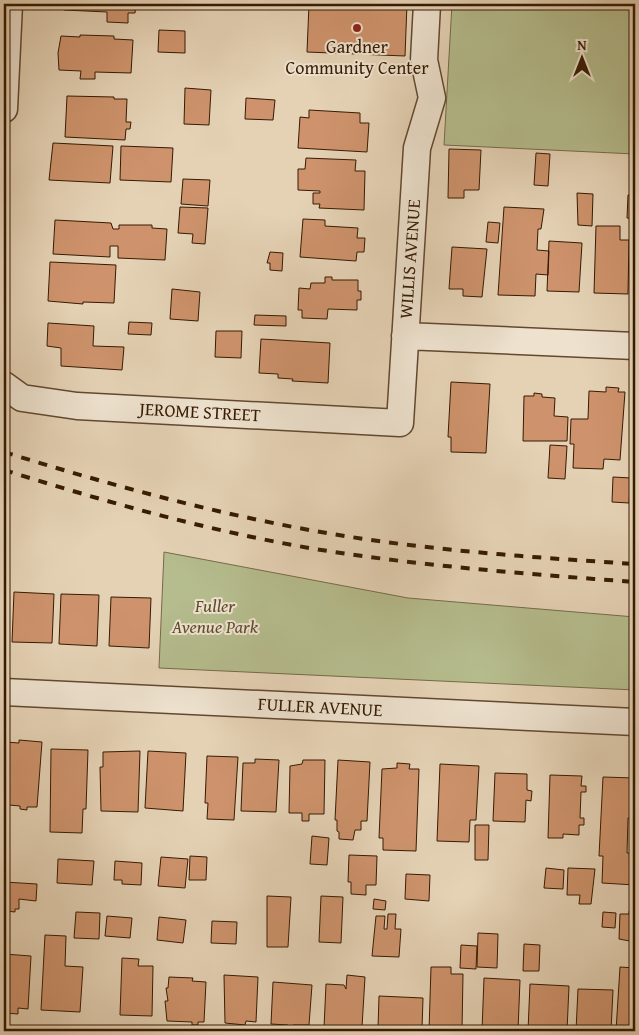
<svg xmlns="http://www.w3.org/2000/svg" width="639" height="1035" font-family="'Gentium Book Plus',serif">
  <rect width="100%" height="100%" fill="#e5d2b5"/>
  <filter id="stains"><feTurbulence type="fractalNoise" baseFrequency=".004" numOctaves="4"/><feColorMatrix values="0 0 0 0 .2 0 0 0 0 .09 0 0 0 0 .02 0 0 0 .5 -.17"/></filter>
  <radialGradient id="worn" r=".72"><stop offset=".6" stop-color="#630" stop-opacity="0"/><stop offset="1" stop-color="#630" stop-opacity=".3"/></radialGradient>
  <path fill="#b5bc8d" stroke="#766b48" d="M 452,4 L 635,4 L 635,154 L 444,145 Z
    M 164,552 L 408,598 L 635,617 L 635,690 L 159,668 Z"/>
  <path fill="#ce936c" stroke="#361a02" d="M 65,4 L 136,4 L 135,13 L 128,13 L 128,23 L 107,22 L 107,12 L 64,10 Z
    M 309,4 L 407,4 L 405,56 L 307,52 Z
    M 159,30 L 185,31 L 185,53 L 158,52 Z
    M 80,35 L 114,36 L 114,39 L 133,40 L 131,73 L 95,72 L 95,79 L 80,79 L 81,71 L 59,70 L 58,53 L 61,36 L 80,37 Z
    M 185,88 L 211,90 L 209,125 L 184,124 Z
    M 67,96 L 114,97 L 114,99 L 127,99 L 126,122 L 131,122 L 130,129 L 126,129 L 125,140 L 65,137 Z
    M 246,98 L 275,100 L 273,120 L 245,119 Z
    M 309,110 L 360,113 L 360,123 L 369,123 L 367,152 L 298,148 L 300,117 L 309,118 Z
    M 53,143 L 113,146 L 110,183 L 49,180 Z
    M 121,146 L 173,148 L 171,182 L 120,180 Z
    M 449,149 L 481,150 L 479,190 L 464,190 L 464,198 L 448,198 Z
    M 536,153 L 550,154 L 548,186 L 534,185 Z
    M 306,158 L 356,160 L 355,171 L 365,171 L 364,210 L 319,208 L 320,204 L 313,204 L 313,193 L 320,193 L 320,191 L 298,190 L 298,169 L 305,169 Z
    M 183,179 L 210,180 L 208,206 L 181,204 Z
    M 577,193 L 593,194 L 592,226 L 578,225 Z
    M 628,195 L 635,195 L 635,219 L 627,218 Z
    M 180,207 L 208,208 L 205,244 L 192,243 L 193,234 L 178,233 Z
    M 504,207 L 544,209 L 541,229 L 538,229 L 537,250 L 549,251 L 548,275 L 536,274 L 535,296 L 498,295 Z
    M 303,219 L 325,220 L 325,226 L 358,228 L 357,238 L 365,238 L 364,252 L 357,252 L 356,261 L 300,257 Z
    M 55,220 L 111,223 L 113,229 L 119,229 L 119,225 L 152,225 L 152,228 L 167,229 L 165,260 L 118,258 L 118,246 L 110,246 L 110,257 L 53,254 Z
    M 488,222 L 500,223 L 498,243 L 486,242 Z
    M 596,226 L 620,226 L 620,240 L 629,240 L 628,294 L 594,293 Z
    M 549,241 L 582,243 L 579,292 L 547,291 Z
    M 452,247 L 487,249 L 482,297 L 463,296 L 463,289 L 449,289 Z
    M 270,252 L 283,253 L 282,271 L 270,270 L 270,263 L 267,263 Z
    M 50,262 L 116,265 L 114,303 L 83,302 L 83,304 L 48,301 Z
    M 325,277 L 332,277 L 332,280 L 358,280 L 358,291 L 361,291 L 361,300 L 357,300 L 357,310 L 328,309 L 327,319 L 302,318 L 302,310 L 298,310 L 299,288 L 310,289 L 311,283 L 325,283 Z
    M 172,289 L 200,292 L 198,321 L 170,319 Z
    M 255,315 L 286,316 L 286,326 L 254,325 Z
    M 129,322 L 152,323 L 151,335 L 128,334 Z
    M 48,323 L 94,326 L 93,346 L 124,347 L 122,370 L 61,366 L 61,348 L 47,346 Z
    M 216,331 L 242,331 L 241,358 L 215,357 Z
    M 261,339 L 330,343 L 328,383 L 292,381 L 293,379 L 278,378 L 278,374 L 259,373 Z
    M 451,382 L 490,384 L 486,453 L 451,452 L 451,437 L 448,437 Z
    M 606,387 L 619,388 L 618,392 L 625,392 L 620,460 L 604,459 L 603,469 L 573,468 L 574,444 L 570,444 L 571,419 L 588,419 L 589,391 L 606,392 Z
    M 534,393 L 542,394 L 542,397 L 555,398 L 554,416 L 568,417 L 567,441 L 523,441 L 524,396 L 534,396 Z
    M 550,445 L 567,446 L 565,479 L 548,478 Z
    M 613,477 L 631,478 L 629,503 L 612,502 Z
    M 14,592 L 54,594 L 52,643 L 12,642 Z
    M 61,594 L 99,595 L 97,646 L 59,644 Z
    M 111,597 L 151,598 L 149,648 L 109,646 Z
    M 19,740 L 42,742 L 37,807 L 27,807 L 27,810 L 20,809 L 20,806 L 9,805 L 9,795 L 4,794 L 5,742 L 19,743 Z
    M 51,749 L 88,750 L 86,809 L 83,809 L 82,833 L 50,832 Z
    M 140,751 L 138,812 L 101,811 L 100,767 L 103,767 L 103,752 Z
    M 148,751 L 186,753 L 183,811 L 145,808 Z
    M 207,756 L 238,757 L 234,820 L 207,819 L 208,803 L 205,803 Z
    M 255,759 L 279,760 L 276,812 L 241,811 L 243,763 L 255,763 Z
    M 303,760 L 325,760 L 324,814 L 309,814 L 309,821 L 302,821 L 302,813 L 289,813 L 290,766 L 302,764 Z
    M 338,760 L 370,762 L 367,821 L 361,821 L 361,830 L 355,830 L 353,840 L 339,839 L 339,832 L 337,831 L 337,820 L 335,820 Z
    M 397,763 L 410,764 L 409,769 L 419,769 L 416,851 L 383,850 L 383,838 L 379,838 L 382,769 L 397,768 Z
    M 440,764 L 479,766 L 476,820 L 470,820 L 469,842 L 437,841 Z
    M 495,773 L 527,774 L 527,790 L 532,791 L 531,801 L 526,800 L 525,822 L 493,821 Z
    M 550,775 L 582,776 L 581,786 L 586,786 L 586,792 L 581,792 L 580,818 L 584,818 L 584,825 L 579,825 L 579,835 L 563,834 L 563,838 L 548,838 Z
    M 603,777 L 634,778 L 632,819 L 628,818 L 627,853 L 635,853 L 635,885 L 602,883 L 603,856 L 599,856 Z
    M 475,825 L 489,825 L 488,860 L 475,860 Z
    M 312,836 L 329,838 L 327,865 L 310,864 Z
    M 349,855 L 377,856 L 376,885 L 366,885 L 366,895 L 351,894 L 351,882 L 348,882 Z
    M 190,856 L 207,857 L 206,880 L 189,880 Z
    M 161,857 L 188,859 L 185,888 L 158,886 Z
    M 58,859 L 94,861 L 92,885 L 57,883 Z
    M 115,861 L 142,863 L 141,885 L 122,884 L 122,880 L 114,880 Z
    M 546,868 L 564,870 L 563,889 L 544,888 Z
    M 568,868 L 595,869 L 591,904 L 579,904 L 580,895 L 567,895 Z
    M 406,874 L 430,875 L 429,901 L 405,899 Z
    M 4,882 L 37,884 L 36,901 L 19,899 L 19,909 L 15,909 L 15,912 L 6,911 L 4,909 Z
    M 267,896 L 291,897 L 288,947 L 267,947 Z
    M 321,896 L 343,897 L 341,943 L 319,942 Z
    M 374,899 L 386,901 L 385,910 L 373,909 Z
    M 629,911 L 635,912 L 635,942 L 619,939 L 620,914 L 629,914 Z
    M 76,912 L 100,913 L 99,939 L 74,938 Z
    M 603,912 L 616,913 L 615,928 L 602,927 Z
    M 388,914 L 396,914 L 395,929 L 401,929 L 399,957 L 372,956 L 376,916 L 385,916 L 384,929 L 387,929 Z
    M 107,916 L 132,918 L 130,938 L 105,936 Z
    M 159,917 L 186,920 L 183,943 L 157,940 Z
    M 212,921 L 237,922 L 236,944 L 211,943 Z
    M 478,933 L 498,934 L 497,968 L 477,967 Z
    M 45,935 L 66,936 L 65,966 L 83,967 L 80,1012 L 41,1010 Z
    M 524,944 L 540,945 L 539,971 L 523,971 Z
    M 461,945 L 477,946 L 476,969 L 460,968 Z
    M 4,954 L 31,956 L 28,1009 L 18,1008 L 18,1014 L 4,1013 Z
    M 122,958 L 139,959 L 138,966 L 153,966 L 152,1016 L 120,1015 Z
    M 431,967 L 451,967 L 451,974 L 463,974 L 462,1031 L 429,1031 Z
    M 620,967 L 635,968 L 635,1031 L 616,1031 Z
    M 224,975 L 258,977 L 256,1022 L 246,1021 L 245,1025 L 225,1023 Z
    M 347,975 L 365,977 L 362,1027 L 341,1026 L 340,1029 L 324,1028 L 326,984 L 344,985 L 346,989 Z
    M 169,977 L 193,978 L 192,981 L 206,982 L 204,1022 L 198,1022 L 198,1025 L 192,1025 L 192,1022 L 167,1021 L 165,1001 L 168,1001 L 166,988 L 168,988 Z
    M 484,978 L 520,980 L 518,1031 L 482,1031 Z
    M 273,982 L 312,985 L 309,1025 L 293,1025 L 293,1028 L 288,1028 L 288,1025 L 271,1024 Z
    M 530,984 L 569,986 L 567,1031 L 528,1031 Z
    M 578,989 L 613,990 L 611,1031 L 576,1031 Z
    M 379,996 L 423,998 L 422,1029 L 416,1031 L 403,1029 L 403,1031 L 395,1031 L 395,1028 L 378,1028 Z"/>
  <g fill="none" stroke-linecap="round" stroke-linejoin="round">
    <defs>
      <path id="street" d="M 4,109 L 9,4
        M 405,336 L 635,346
        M 4,385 L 22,398 L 77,406 L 400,423 L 417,148 L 432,98 L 424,60 L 427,4
        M 4,692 L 635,722"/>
    </defs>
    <use href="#street" stroke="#62482f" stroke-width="29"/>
    <use href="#street" stroke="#eee2cf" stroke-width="26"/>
    <path stroke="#361a02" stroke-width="4" stroke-dasharray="9 9" stroke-linecap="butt" d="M 4,452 C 107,484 209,512 315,531 C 421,550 528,557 635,564
      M 4,470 C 106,502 209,531 315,549 C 421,566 528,574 635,582"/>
  </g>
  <circle fill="#8f2418" stroke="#eee2cf" stroke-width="2" cx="357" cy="28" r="5"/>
  <g text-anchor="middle" stroke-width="4" stroke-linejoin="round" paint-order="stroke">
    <g font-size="18" fill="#361a02" stroke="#eee2cf">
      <text x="357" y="53">Gardner<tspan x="357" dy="21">Community Center</tspan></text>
    </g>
    <g font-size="18" fill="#361a02" stroke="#eee2cf">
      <text transform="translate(410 259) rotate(-86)" y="6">WILLIS AVENUE</text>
      <text transform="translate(200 412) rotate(3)" y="6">JEROME STREET</text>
      <text transform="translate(320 707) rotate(3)" y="6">FULLER AVENUE</text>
    </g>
    <g font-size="18" font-style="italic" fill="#5c4b2c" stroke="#eee2cf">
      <text x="215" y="612">Fuller<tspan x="215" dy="21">Avenue Park</tspan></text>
    </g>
  </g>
  <rect width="639" height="1035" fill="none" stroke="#e5d2b5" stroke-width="20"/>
  <rect x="5" y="5" width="629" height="1025" fill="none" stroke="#361a02" stroke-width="2.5"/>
  <rect x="10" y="10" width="619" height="1015" fill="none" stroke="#361a02"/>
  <g transform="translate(582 58)" stroke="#eee2cf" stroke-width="4" paint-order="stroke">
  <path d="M0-4L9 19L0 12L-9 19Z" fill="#361a02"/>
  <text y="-8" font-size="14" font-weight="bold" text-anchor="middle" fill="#361a02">N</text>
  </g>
  <rect width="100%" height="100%" filter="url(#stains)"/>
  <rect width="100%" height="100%" fill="url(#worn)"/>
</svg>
